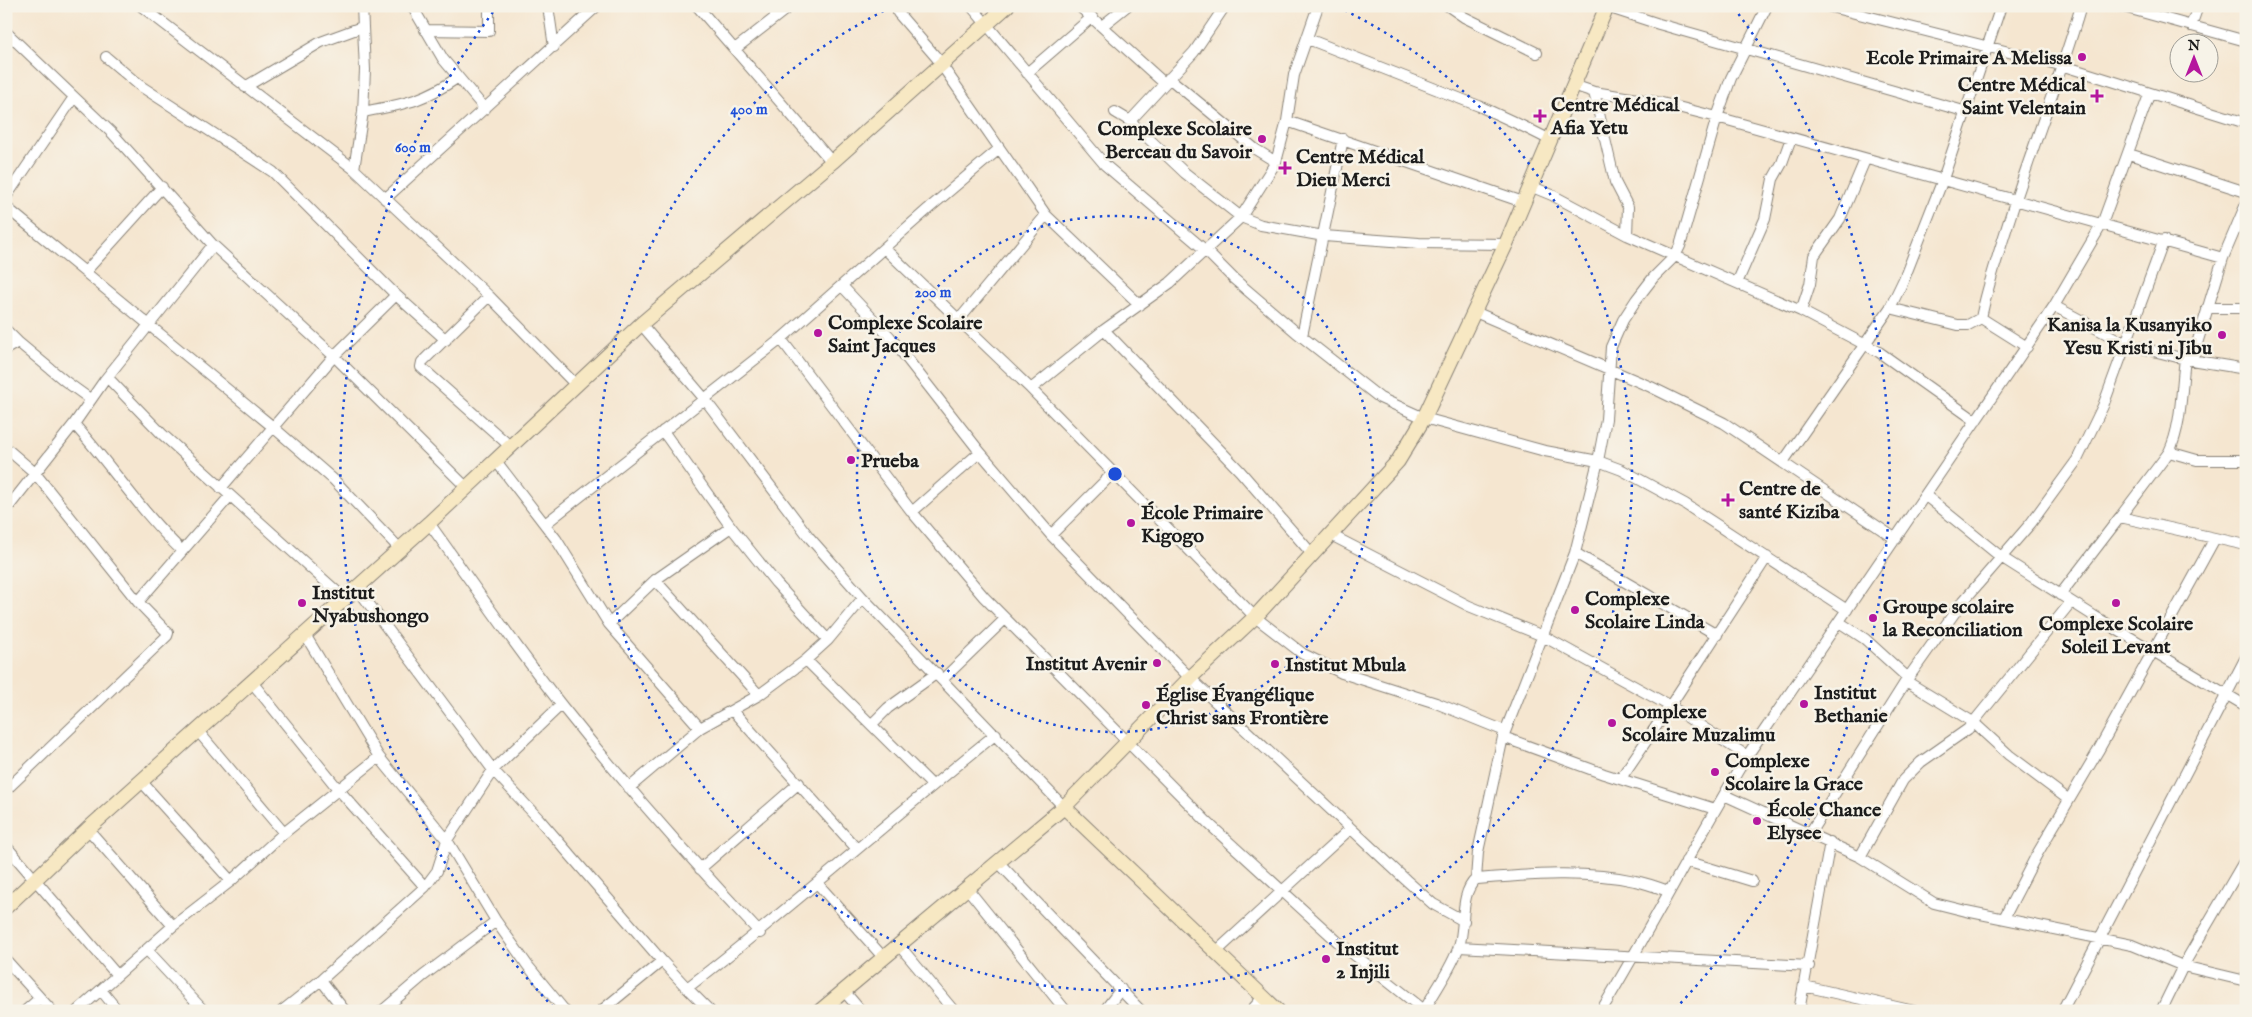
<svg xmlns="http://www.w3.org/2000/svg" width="2252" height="1017" font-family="'IM FELL English',serif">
  <rect width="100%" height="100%" fill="#f7f3e8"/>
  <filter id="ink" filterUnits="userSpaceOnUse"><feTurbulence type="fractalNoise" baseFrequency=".02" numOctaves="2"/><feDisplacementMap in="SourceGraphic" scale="10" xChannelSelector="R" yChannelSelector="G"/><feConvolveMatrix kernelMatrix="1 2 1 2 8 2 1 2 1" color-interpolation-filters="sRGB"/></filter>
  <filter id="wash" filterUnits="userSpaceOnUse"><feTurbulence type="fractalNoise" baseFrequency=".0096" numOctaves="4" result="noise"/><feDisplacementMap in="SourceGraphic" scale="20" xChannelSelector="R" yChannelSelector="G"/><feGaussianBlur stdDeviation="1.12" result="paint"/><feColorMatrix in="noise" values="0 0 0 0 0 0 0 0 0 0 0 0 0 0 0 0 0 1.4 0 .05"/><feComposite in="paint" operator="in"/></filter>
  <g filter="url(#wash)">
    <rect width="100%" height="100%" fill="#f5e6d0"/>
  </g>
  <g filter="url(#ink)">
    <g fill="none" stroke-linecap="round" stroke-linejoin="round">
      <defs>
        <path id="street" d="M 141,6 L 354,169 L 489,296 L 577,386
          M 412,6 L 443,59 L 485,109
          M 548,6 L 554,47
          M 697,6 L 832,162
          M 971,6 L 1105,165 L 1206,251 L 1234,279 L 1296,332 L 1380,398 L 1424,418 L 1545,451 L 1598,461 L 1622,470 L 1685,504 L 1847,610
          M 1079,6 L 1164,83
          M 1448,6 L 1464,17 L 1537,53
          M 1827,6 L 2064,66 L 2246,123
          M 2120,6 L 2246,41
          M 1607,7 L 1659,24 L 1967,112
          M 898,13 L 936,57 L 1046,215 L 1140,305
          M 1102,26 L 1127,6
          M 2191,26 L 2198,6
          M 425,30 L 489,31 L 489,6
          M 6,32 L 113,134 L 213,245 L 334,356 L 466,487
          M 1308,39 L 1479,106 C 1503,117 1526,127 1550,140
          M 735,49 L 790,6
          M 106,57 L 139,85 L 273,172 L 396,295 L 446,340
          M 1027,73 L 1092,17
          M 1169,78 L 1255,149 L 1276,162
          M 1573,85 L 1594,92 L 1662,103 L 1717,117 L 2223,258
          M 245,87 L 321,42 L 362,27
          M 1594,92 L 1615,182 L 1628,207 L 1627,235
          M 363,112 C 403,104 422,102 457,78
          M 1115,112 L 1130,121 L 1185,173 L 1241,217 L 1261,225 L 1324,236 L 1419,243 L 1506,244
          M 1130,121 L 1194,52 L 1225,6
          M 1287,121 L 1523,202
          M 2129,154 L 2246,192
          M 354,169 L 363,112 L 365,70 L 362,6
          M 1530,186 L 1552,195 L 1627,235 L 1801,311 L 1879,352 L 1976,421
          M 6,197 L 74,97
          M 385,199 L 597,6
          M 6,207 L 273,427 L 334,480 L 400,549
          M 885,249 L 1031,389 L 1255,617 L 1303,654 L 1342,673 L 1436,703 L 1505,731
          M 86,271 L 162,187
          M 1737,283 L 1765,219 L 1773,179 L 1782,163 L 1791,138
          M 842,286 L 890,337 L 980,452 L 1051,535 L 1190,678 L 1406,880 L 1433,904 L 1464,921
          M 489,296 L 422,362 L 421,367 L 511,447
          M 2054,306 L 2126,344 L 2185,359 L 2246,369
          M 1890,308 L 1958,325 L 1968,325 L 1981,318
          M 2207,308 L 2246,308
          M 1801,311 L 1810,284 L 1814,256 L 1840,219 L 1865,160
          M 1475,312 L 1651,387 L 1724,423 L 1896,539
          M 958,321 L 1046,215
          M 641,324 L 703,397 L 809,537 L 863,598 L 1064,807
          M 6,330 L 18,342 L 6,349
          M 1104,330 L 1240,471 L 1312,554
          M 1302,336 L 1343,139
          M 781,339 L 912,512 L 984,597 L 1208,823 L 1337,941 L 1424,1010
          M 18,342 L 65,381 L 90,399
          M 2027,347 L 1981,318 C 1987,288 1997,259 2006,230 C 2029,155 2059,82 2081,6
          M 2185,359 C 2181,389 2182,425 2169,452 L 2197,460 L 2246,460
          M 2192,360 L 2223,258 L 2246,204
          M 107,377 L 162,434 L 345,599
          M 1031,389 L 1104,330 L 1170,283 L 1241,217 L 1276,162 L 1287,121 L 1294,75 L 1318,6
          M 74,424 C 111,465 141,512 181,550
          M 663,431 L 731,527 L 776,583 L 828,640
          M 6,448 L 35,473 L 138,602 L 168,633 L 167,636 L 6,790
          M 496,461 L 556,539 L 609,624 L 700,728
          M 1783,462 L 1890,308 L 1904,279 L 1942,182 L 2001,6
          M 221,488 L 334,356 L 396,295
          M 1926,496 L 2001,557 L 2094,616 L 2246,706
          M 6,510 L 74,424 L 104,381 L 213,245
          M 912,512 L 980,452
          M 2120,517 L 2169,452
          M 429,523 C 473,584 516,648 563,707 C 625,785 691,860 760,933
          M 545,524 L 781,339 L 928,209 L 999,149
          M 1329,534 L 1469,606 L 1543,636 L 1670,706 L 1747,756
          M 1051,535 L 1113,473
          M 1575,553 L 1717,635
          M 655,580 L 759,695
          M 357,588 L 493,770 L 539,819 L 662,961
          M 2060,595 L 2120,517 L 2246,545
          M 138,602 L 230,496
          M 1839,622 L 1865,639 L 1908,678
          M 609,624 L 655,580 L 731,527
          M 304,633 L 379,757 L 447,840 L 496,921 L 528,966 L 565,1011
          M 806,660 L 932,785
          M 943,679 L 1005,619
          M 251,681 L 338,789 L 425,887
          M 1906,681 L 1973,722 L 2009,755 L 2069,800
          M 733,711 L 856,848
          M 872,724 L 888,708 L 937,673
          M 197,730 L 284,833
          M 1503,737 L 1604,774 L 1715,809
          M 1621,778 L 1670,706 L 1767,557
          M 141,781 L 231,881
          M 629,788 L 700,728 L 759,695 L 806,660 L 828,640 L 863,598
          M 1724,795 L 1860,857 L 1934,903 L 1966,911 L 2132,945 L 2183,966 L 2246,981
          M 88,829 L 173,926
          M 1810,833 L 1906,681 L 1960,605 L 2031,523 L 2077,460 L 2103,406 L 2164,240
          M 6,846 L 117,975
          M 1860,857 L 1903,780 L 1921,762 L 1968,729 L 2071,602
          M 1686,861 L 1752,881
          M 999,863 L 1141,1011
          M 700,869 L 799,783
          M 1476,879 C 1527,875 1585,870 1635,881 C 1646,883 1657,887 1668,891
          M 817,883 L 883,957
          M 967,888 L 1066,1011
          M 2004,918 L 2036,856 L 2098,751 L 2214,540
          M 898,944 L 954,1011
          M 1459,947 L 1809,966
          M 147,950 L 204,1011
          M 1217,951 L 1350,829
          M 6,960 L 52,1011
          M 321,980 L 345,1011
          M 1804,986 L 1914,1011
          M 687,988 L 710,1011
          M 101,990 L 118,1011
          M 844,991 L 861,1011
          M 25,1011 L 40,998
          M 77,1011 L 173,926 L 231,881 L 284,833 L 379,757
          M 282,1011 L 321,980 L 425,887 L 437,871 L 447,840 L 493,770 L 561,705
          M 382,1011 L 423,976 L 496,921
          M 601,1011 L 662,961 L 687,988 C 793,907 892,817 996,734
          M 1104,1011 L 1121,989
          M 1251,1011 L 1264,996
          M 1424,1011 C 1435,990 1452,968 1459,946 C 1466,926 1459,894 1476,879 L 1478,852 L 1503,737 L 1575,553 L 1598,461 L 1606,419 L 1611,347 L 1623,320 L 1636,300 L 1653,278 L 1675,256 L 1680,246 L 1717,117 L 1731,78 L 1767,6
          M 1601,1011 C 1652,927 1696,840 1747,756 L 2054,306 L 2102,224 L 2149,95
          M 1799,1011 L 1830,842
          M 2062,1011 L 2246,657
          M 2161,1011 L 2183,966 L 2246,858"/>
        <path id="secondary" d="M 1064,807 L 1278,1011
          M 6,907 L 88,829 L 429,523 L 641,324 L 832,162 L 1007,6
          M 820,1011 L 1064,807 L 1190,678 L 1255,617 L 1398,461 L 1424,418 L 1506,244 L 1607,6"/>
      </defs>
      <use href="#street" stroke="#888176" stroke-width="12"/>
      <use href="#secondary" stroke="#888176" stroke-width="16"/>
      <use href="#street" stroke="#fff" stroke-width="10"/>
      <use href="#secondary" stroke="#f7e8c3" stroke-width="14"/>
    </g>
  </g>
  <g fill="none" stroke="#1d4ed8" stroke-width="2.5" stroke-dasharray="2.5 5">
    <circle cx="1115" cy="474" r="258"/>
    <path d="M1338 7A517 517 0 1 1 892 7"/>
    <path d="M553 1007A775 775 0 0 1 496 8M1734 8A775 775 0 0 1 1677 1007"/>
  </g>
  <g fill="#b5179e" stroke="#f7f3e8" stroke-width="2">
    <circle cx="2082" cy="57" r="5"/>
    <path d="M2094.5 88.5h5v5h5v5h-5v5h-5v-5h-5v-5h5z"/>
    <path d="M1537.5 108.5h5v5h5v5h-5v5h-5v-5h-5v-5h5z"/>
    <circle cx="1262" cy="139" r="5"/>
    <path d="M1282.5 160.5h5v5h5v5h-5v5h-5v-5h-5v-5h5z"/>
    <circle cx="818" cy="333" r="5"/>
    <circle cx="2222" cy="335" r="5"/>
    <circle cx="851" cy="460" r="5"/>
    <path d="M1725.5 492.5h5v5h5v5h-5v5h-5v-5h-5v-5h5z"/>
    <circle cx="1131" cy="523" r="5"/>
    <circle cx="302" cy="603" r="5"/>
    <circle cx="2116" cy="603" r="5"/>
    <circle cx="1575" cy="610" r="5"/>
    <circle cx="1873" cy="618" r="5"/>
    <circle cx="1157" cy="663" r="5"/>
    <circle cx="1275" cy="664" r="5"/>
    <circle cx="1804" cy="704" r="5"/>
    <circle cx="1146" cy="705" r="5"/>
    <circle cx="1612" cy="723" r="5"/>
    <circle cx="1715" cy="772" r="5"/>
    <circle cx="1757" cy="821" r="5"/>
    <circle cx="1326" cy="959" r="5"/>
  </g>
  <g text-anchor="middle" stroke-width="5" stroke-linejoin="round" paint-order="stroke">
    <g font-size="20" font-weight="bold" fill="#1c1c1c" stroke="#f7f3e8" text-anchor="start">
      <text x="2072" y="64" text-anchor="end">Ecole Primaire A Melissa</text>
      <text x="2086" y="91" text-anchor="end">Centre Médical<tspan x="2086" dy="23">Saint Velentain</tspan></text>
      <text x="1551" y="111">Centre Médical<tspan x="1551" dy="23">Afia Yetu</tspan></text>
      <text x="1252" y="135" text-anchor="end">Complexe Scolaire<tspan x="1252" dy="23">Berceau du Savoir</tspan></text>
      <text x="1296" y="163">Centre Médical<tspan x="1296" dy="23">Dieu Merci</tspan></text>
      <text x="828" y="329">Complexe Scolaire<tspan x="828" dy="23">Saint Jacques</tspan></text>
      <text x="2212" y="331" text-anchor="end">Kanisa la Kusanyiko<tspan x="2212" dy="23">Yesu Kristi ni Jibu</tspan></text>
      <text x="861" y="467">Prueba</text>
      <text x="1739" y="495">Centre de<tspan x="1739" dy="23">santé Kiziba</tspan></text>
      <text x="1141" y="519">École Primaire<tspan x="1141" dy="23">Kigogo</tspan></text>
      <text x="312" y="599">Institut<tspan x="312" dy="23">Nyabushongo</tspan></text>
      <text x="1585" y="605">Complexe<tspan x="1585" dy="23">Scolaire Linda</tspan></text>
      <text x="1883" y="613">Groupe scolaire<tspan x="1883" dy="23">la Reconciliation</tspan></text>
      <text x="2116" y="630" text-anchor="middle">Complexe Scolaire<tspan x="2116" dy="23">Soleil Levant</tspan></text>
      <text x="1147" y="670" text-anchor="end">Institut Avenir</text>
      <text x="1285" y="671">Institut Mbula</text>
      <text x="1814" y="699">Institut<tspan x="1814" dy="23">Bethanie</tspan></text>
      <text x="1156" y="701">Église Évangélique<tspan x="1156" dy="23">Christ sans Frontière</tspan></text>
      <text x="1622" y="718">Complexe<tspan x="1622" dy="23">Scolaire Muzalimu</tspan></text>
      <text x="1725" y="767">Complexe<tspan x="1725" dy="23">Scolaire la Grace</tspan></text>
      <text x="1767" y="816">École Chance<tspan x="1767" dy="23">Elysee</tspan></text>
      <text x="1336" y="955">Institut<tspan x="1336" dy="23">2 Injili</tspan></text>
    </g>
  </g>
  <circle cx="1115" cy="474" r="8" fill="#1d4ed8" stroke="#f7f3e8" stroke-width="2.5"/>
  <g font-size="15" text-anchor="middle" font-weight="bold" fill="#1d4ed8" stroke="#f7f3e8" stroke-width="5" stroke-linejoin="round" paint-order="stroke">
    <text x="749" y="114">400 m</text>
    <text x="413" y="152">600 m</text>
    <text x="933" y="297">200 m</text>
  </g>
  <rect width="2252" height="1017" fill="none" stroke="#f7f3e8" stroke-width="25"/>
  <g transform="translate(2194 58)"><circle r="24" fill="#f7f3e8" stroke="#9f9d96"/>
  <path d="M0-4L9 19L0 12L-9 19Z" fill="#b5179e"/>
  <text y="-8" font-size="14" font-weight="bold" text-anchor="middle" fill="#1c1c1c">N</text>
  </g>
</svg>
